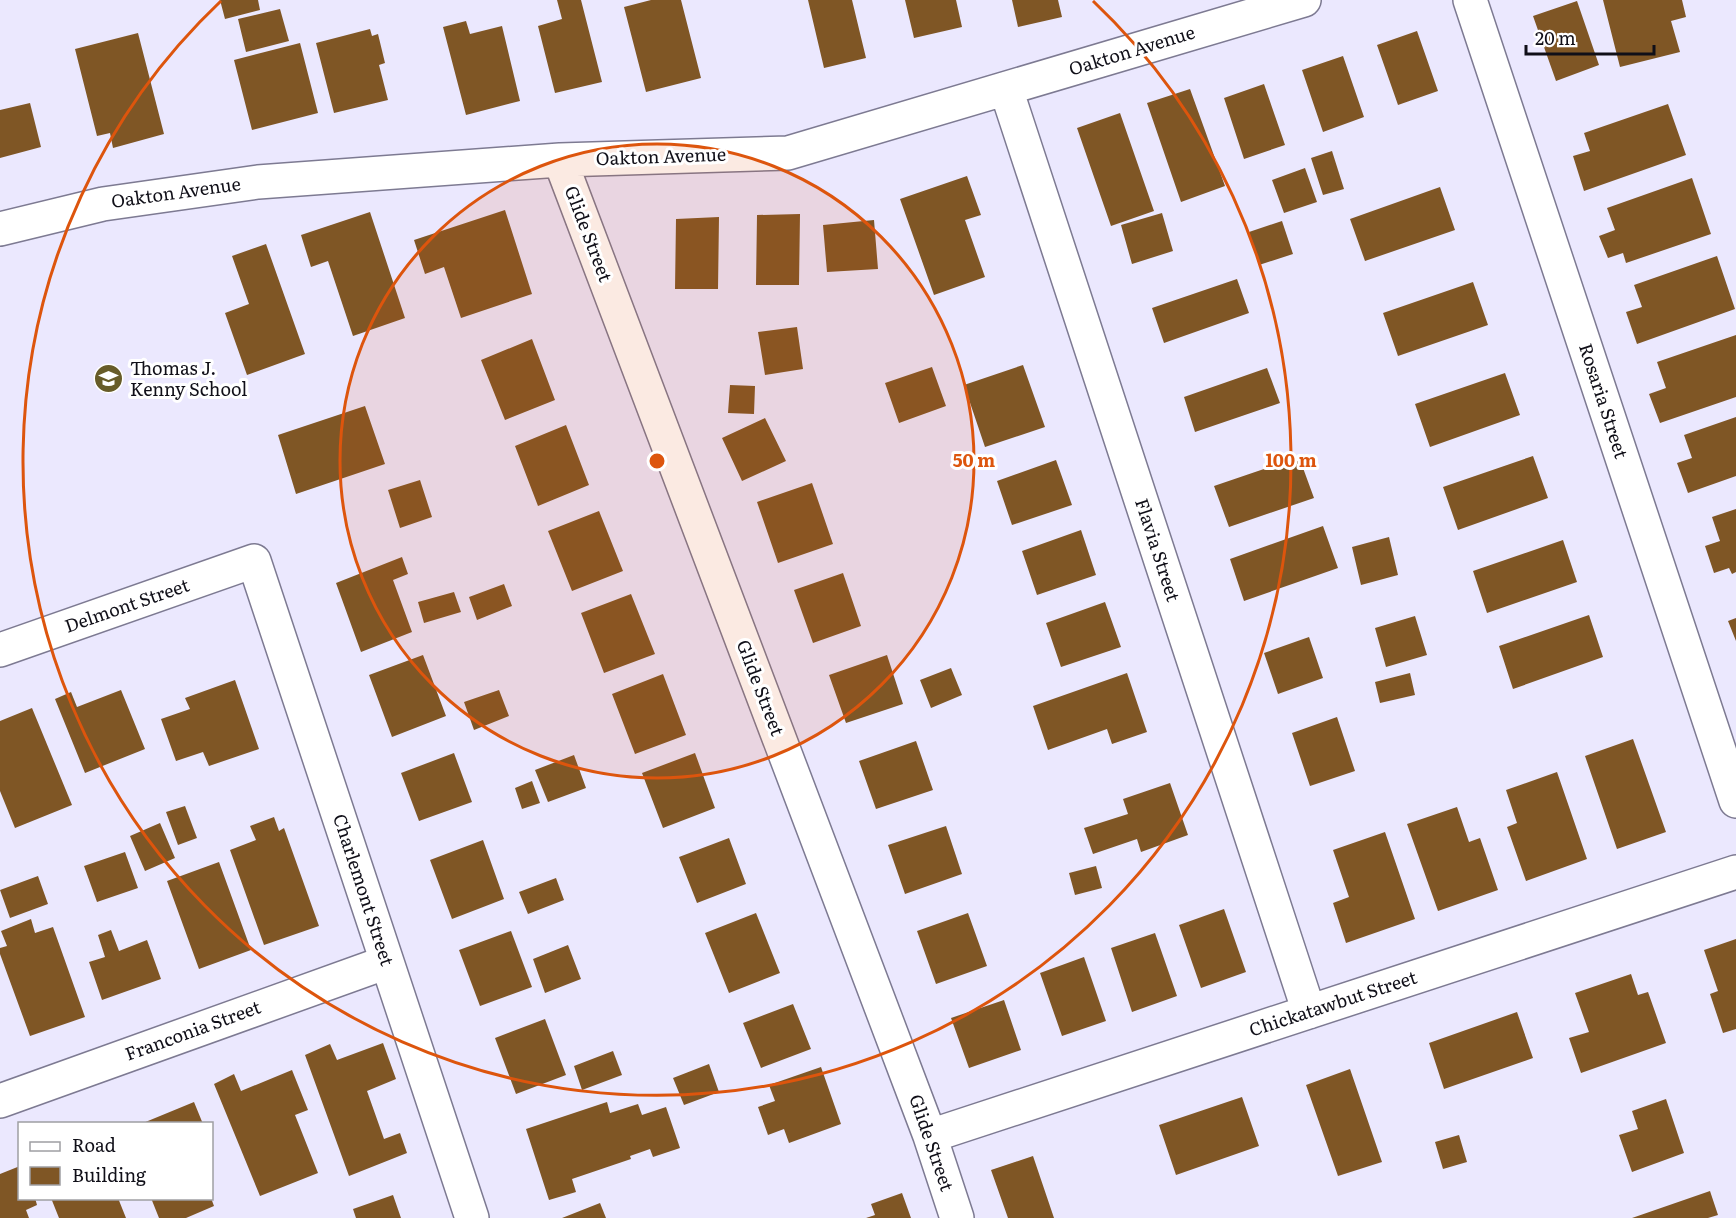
<svg xmlns="http://www.w3.org/2000/svg" width="1736" height="1218" font-family="Literata,serif">
  <rect width="100%" height="100%" fill="#ebe8fe"/>
  <path fill="#7f5625" d="M 220,0 L 258,0 L 260,10 L 225,19 Z
    M 557,0 L 581,0 L 602,82 L 555,93 L 538,26 L 562,19 Z
    M 651,0 L 681,0 L 701,78 L 646,92 L 624,7 Z
    M 808,0 L 852,0 L 866,58 L 824,68 Z
    M 905,0 L 956,0 L 962,27 L 914,38 Z
    M 1012,0 L 1058,0 L 1062,17 L 1018,27 Z
    M 1603,0 L 1682,0 L 1686,17 L 1671,21 L 1680,52 L 1620,67 Z
    M 1577,1 L 1599,65 L 1556,81 L 1533,16 Z
    M 280,9 L 289,41 L 246,52 L 238,19 Z
    M 466,21 L 470,34 L 502,26 L 520,101 L 466,115 L 443,27 Z
    M 370,29 L 372,36 L 378,34 L 385,63 L 379,65 L 388,100 L 334,113 L 316,43 Z
    M 1417,31 L 1438,91 L 1398,105 L 1377,45 Z
    M 138,33 L 164,134 L 113,148 L 110,133 L 97,136 L 75,49 Z
    M 300,43 L 318,113 L 252,130 L 234,60 Z
    M 1343,56 L 1364,117 L 1323,132 L 1302,70 Z
    M 1264,84 L 1285,145 L 1244,159 L 1224,98 Z
    M 1190,89 L 1225,186 L 1181,202 L 1147,103 Z
    M 30,103 L 41,147 L 0,158 L 0,110 Z
    M 1668,104 L 1686,155 L 1584,191 L 1573,156 L 1590,151 L 1584,133 Z
    M 1120,113 L 1154,211 L 1111,226 L 1077,128 Z
    M 1332,151 L 1344,189 L 1323,195 L 1311,158 Z
    M 1305,168 L 1317,202 L 1284,213 L 1272,180 Z
    M 967,176 L 981,215 L 965,220 L 985,277 L 934,295 L 900,199 Z
    M 1692,178 L 1711,234 L 1626,263 L 1623,253 L 1608,258 L 1599,236 L 1615,230 L 1607,208 Z
    M 1440,187 L 1455,230 L 1365,261 L 1350,219 Z
    M 505,210 L 532,294 L 461,318 L 444,267 L 425,274 L 414,240 Z
    M 370,212 L 405,318 L 353,336 L 328,261 L 311,267 L 301,235 Z
    M 1162,213 L 1173,251 L 1132,264 L 1121,225 Z
    M 800,214 L 799,285 L 756,285 L 757,215 Z
    M 719,217 L 718,289 L 675,289 L 676,219 Z
    M 874,220 L 878,269 L 827,272 L 823,225 Z
    M 1282,221 L 1293,254 L 1259,265 L 1249,232 Z
    M 266,244 L 305,354 L 247,375 L 225,313 L 249,304 L 232,256 Z
    M 1717,256 L 1735,309 L 1637,344 L 1626,312 L 1642,307 L 1634,285 Z
    M 1237,279 L 1249,313 L 1164,343 L 1152,308 Z
    M 1473,282 L 1488,325 L 1398,356 L 1383,313 Z
    M 797,327 L 803,369 L 765,375 L 758,332 Z
    M 1736,335 L 1736,397 L 1660,423 L 1649,394 L 1666,388 L 1657,362 Z
    M 532,339 L 555,400 L 505,420 L 481,360 Z
    M 1023,365 L 1045,427 L 985,447 L 964,385 Z
    M 932,367 L 946,406 L 899,423 L 885,383 Z
    M 1267,368 L 1280,403 L 1195,432 L 1184,397 Z
    M 1505,373 L 1520,415 L 1430,447 L 1415,404 Z
    M 730,385 L 755,386 L 754,414 L 728,413 Z
    M 365,406 L 385,464 L 296,494 L 278,435 Z
    M 1736,417 L 1736,476 L 1688,493 L 1677,463 L 1692,458 L 1684,435 Z
    M 765,418 L 786,461 L 742,481 L 722,438 Z
    M 566,425 L 589,485 L 538,506 L 515,446 Z
    M 1533,456 L 1548,498 L 1458,530 L 1443,487 Z
    M 1299,457 L 1314,498 L 1229,527 L 1214,486 Z
    M 1056,460 L 1072,505 L 1012,525 L 997,481 Z
    M 420,480 L 432,517 L 400,528 L 388,490 Z
    M 812,483 L 833,544 L 778,563 L 757,502 Z
    M 1736,509 L 1736,572 L 1732,574 L 1729,568 L 1714,573 L 1705,546 L 1720,541 L 1712,517 Z
    M 599,511 L 623,571 L 572,591 L 548,531 Z
    M 1323,526 L 1338,568 L 1244,601 L 1230,559 Z
    M 1081,530 L 1096,575 L 1037,595 L 1022,551 Z
    M 1389,537 L 1398,575 L 1361,585 L 1352,547 Z
    M 1563,540 L 1577,582 L 1487,613 L 1473,571 Z
    M 402,557 L 408,574 L 393,580 L 412,632 L 361,652 L 336,583 Z
    M 843,573 L 861,626 L 813,643 L 794,590 Z
    M 504,584 L 512,606 L 477,620 L 469,597 Z
    M 454,592 L 461,612 L 424,623 L 418,602 Z
    M 631,594 L 655,654 L 604,673 L 581,613 Z
    M 1105,602 L 1121,647 L 1061,667 L 1046,623 Z
    M 1589,615 L 1603,657 L 1513,689 L 1499,646 Z
    M 1415,616 L 1427,655 L 1386,667 L 1375,628 Z
    M 1736,618 L 1736,641 L 1728,621 Z
    M 1309,637 L 1323,678 L 1278,694 L 1264,653 Z
    M 423,655 L 446,716 L 392,737 L 369,675 Z
    M 887,655 L 903,704 L 846,723 L 829,675 Z
    M 951,668 L 962,695 L 931,708 L 920,680 Z
    M 1127,673 L 1147,732 L 1112,744 L 1107,729 L 1048,750 L 1033,706 Z
    M 1410,673 L 1415,695 L 1380,703 L 1375,682 Z
    M 663,674 L 686,735 L 635,754 L 612,694 Z
    M 235,680 L 259,749 L 209,766 L 203,752 L 176,761 L 161,719 L 190,709 L 185,698 Z
    M 121,690 L 145,749 L 85,773 L 55,699 L 71,692 L 77,707 Z
    M 499,690 L 509,716 L 474,730 L 464,702 Z
    M 32,708 L 72,805 L 15,828 L 0,791 L 0,721 Z
    M 1337,717 L 1355,771 L 1310,786 L 1292,733 Z
    M 1633,739 L 1666,832 L 1617,849 L 1585,756 Z
    M 916,741 L 933,790 L 876,809 L 859,761 Z
    M 454,753 L 472,802 L 419,821 L 401,773 Z
    M 695,753 L 715,808 L 663,828 L 642,773 Z
    M 574,755 L 586,788 L 548,802 L 535,770 Z
    M 1557,772 L 1587,859 L 1526,881 L 1507,827 L 1517,823 L 1506,790 Z
    M 532,781 L 540,803 L 522,809 L 515,788 Z
    M 1170,783 L 1188,835 L 1141,852 L 1137,839 L 1093,854 L 1084,828 L 1128,814 L 1123,799 Z
    M 185,806 L 197,838 L 178,845 L 166,812 Z
    M 1457,807 L 1469,842 L 1480,838 L 1498,890 L 1438,911 L 1407,824 Z
    M 274,817 L 279,831 L 284,828 L 319,926 L 264,945 L 230,850 L 256,840 L 250,826 Z
    M 160,823 L 175,858 L 145,871 L 130,836 Z
    M 946,826 L 962,874 L 905,894 L 888,845 Z
    M 1385,832 L 1415,919 L 1346,943 L 1333,903 L 1349,897 L 1333,850 Z
    M 729,838 L 746,884 L 697,903 L 679,857 Z
    M 483,840 L 504,899 L 452,919 L 430,860 Z
    M 125,852 L 138,888 L 97,902 L 84,866 Z
    M 219,862 L 251,950 L 199,969 L 167,881 Z
    M 1096,866 L 1102,888 L 1075,895 L 1069,873 Z
    M 38,876 L 48,904 L 10,918 L 0,890 Z
    M 556,878 L 564,900 L 528,914 L 519,892 Z
    M 1224,909 L 1246,972 L 1201,988 L 1179,925 Z
    M 756,913 L 780,973 L 729,993 L 705,933 Z
    M 968,913 L 987,966 L 936,984 L 917,931 Z
    M 31,919 L 35,933 L 53,927 L 85,1017 L 30,1036 L 0,954 L 0,948 L 7,946 L 1,931 Z
    M 111,930 L 119,951 L 147,940 L 161,979 L 102,1000 L 89,962 L 105,957 L 98,935 Z
    M 511,931 L 532,987 L 480,1006 L 459,950 Z
    M 1155,933 L 1177,996 L 1132,1012 L 1111,948 Z
    M 1736,939 L 1736,1029 L 1723,1033 L 1710,994 L 1718,991 L 1704,950 Z
    M 568,945 L 581,979 L 545,993 L 533,959 Z
    M 1084,957 L 1106,1021 L 1062,1036 L 1040,973 Z
    M 1631,974 L 1638,995 L 1648,992 L 1666,1043 L 1581,1073 L 1569,1038 L 1589,1032 L 1575,993 Z
    M 1004,1000 L 1021,1050 L 969,1068 L 951,1018 Z
    M 793,1004 L 811,1049 L 761,1068 L 743,1023 Z
    M 1517,1012 L 1533,1058 L 1444,1089 L 1429,1043 Z
    M 545,1019 L 566,1075 L 516,1094 L 495,1038 Z
    M 383,1043 L 396,1079 L 367,1091 L 384,1139 L 400,1133 L 407,1153 L 349,1176 L 305,1055 L 330,1044 L 337,1060 Z
    M 613,1051 L 622,1075 L 582,1090 L 574,1066 Z
    M 709,1064 L 719,1092 L 684,1105 L 673,1078 Z
    M 821,1067 L 841,1124 L 789,1143 L 784,1129 L 768,1135 L 758,1107 L 775,1101 L 769,1085 Z
    M 1350,1069 L 1382,1162 L 1338,1176 L 1306,1085 Z
    M 292,1070 L 308,1110 L 295,1115 L 318,1173 L 260,1196 L 214,1084 L 234,1074 L 241,1091 Z
    M 1242,1097 L 1259,1146 L 1176,1175 L 1159,1125 Z
    M 1666,1099 L 1684,1153 L 1632,1172 L 1619,1135 L 1638,1129 L 1632,1111 Z
    M 194,1102 L 203,1124 L 143,1124 L 143,1123 Z
    M 607,1102 L 610,1113 L 638,1104 L 642,1115 L 666,1107 L 680,1148 L 653,1157 L 650,1149 L 630,1156 L 631,1159 L 572,1179 L 576,1192 L 549,1200 L 526,1129 Z
    M 1459,1135 L 1467,1162 L 1443,1169 L 1435,1142 Z
    M 1033,1156 L 1054,1218 L 1008,1218 L 991,1170 Z
    M 20,1166 L 20,1198 L 35,1198 L 37,1205 L 26,1210 L 29,1218 L 0,1218 L 0,1174 Z
    M 1710,1191 L 1718,1215 L 1708,1218 L 1632,1218 Z
    M 902,1193 L 911,1218 L 866,1218 L 875,1215 L 871,1204 Z
    M 393,1195 L 401,1218 L 356,1218 L 353,1209 Z
    M 51,1198 L 118,1198 L 126,1218 L 59,1218 Z
    M 151,1198 L 211,1198 L 214,1206 L 186,1218 L 159,1218 Z
    M 600,1203 L 606,1218 L 562,1218 Z"/>
  <g fill="none" stroke-linecap="round" stroke-linejoin="round">
    <defs>
      <path id="minor" d="M 1470,0 L 1736,801
        M 1006,89 L 1309,1012
        M 560,160 L 930,1136 L 957,1218
        M 0,229 L 103,204 L 258,182 L 560,160 L 788,153 L 1304,0
        M 0,650 L 254,561 L 472,1218
        M 0,1101 L 387,962
        M 930,1136 L 1736,872"/>
    </defs>
    <use href="#minor" stroke="#7d7a92" stroke-width="36"/>
    <use href="#minor" stroke="#fff" stroke-width="33"/>
  </g>
  <circle cx="657" cy="461" r="317" fill="#dd550d" fill-opacity=".12"/>
  <g fill="none" stroke="#dd550d" stroke-width="3">
    <circle cx="657" cy="461" r="317"/>
    <path d="M1093 1A634 634 0 1 1 221 1"/>
  </g>
  <defs>
    <symbol id="school-disc" viewBox="-11 -11 22 22"><circle r="9.5" fill="#675c29" stroke="#fff"/><path d="M0-5L7-2L0 1L-7-2ZM-4 1L0 2.5L4 1V4Q0 6-4 4Z" fill="#fff"/></symbol>
  </defs>
  <g fill-rule="evenodd">
    <use href="#school-disc" x="92" y="362" width="33" height="33"/>
  </g>
  <g text-anchor="middle" stroke-width="6" stroke-linejoin="round" paint-order="stroke">
    <g font-size="18" fill="#100f18" stroke="#fff">
      <text transform="translate(1132 51) rotate(-17)" y="6">Oakton Avenue</text>
      <text transform="translate(661 157) rotate(-2)" y="6">Oakton Avenue</text>
      <text transform="translate(176 193) rotate(-8)" y="6">Oakton Avenue</text>
      <text transform="translate(588 234) rotate(69)" y="6">Glide Street</text>
      <text transform="translate(1603 401) rotate(72)" y="6">Rosaria Street</text>
      <text transform="translate(1157 550) rotate(72)" y="6">Flavia Street</text>
      <text transform="translate(127 606) rotate(-19)" y="6">Delmont Street</text>
      <text transform="translate(760 688) rotate(69)" y="6">Glide Street</text>
      <text transform="translate(363 890) rotate(72)" y="6">Charlemont Street</text>
      <text transform="translate(1333 1004) rotate(-18)" y="6">Chickatawbut Street</text>
      <text transform="translate(193 1031) rotate(-20)" y="6">Franconia Street</text>
      <text transform="translate(931 1143) rotate(71)" y="6">Glide Street</text>
    </g>
    <g font-size="18" fill="#100f18" stroke="#fff" text-anchor="start">
      <text x="130" y="375">Thomas J.<tspan x="130" dy="21">Kenny School</tspan></text>
    </g>
  </g>
  <circle cx="657" cy="461" r="9" fill="#dd550d" stroke="#fff" stroke-width="3"/>
  <g font-size="18" text-anchor="middle" font-weight="bold" fill="#dd550d" stroke="#fff" stroke-width="6" stroke-linejoin="round" paint-order="stroke">
    <text x="974" y="467">50 m</text>
    <text x="1291" y="467">100 m</text>
  </g>
  <rect x="18" y="1122" width="195" height="78" fill="#ffffff" stroke="#9f9fa3" stroke-width="1.5"/>
  <rect x="30" y="1142" width="30" height="9" fill="#ffffff" stroke="#9f9fa3" stroke-width="1.5"/>
  <text x="72" y="1152" font-size="18" fill="#100f18">Road</text>
  <rect x="30" y="1167" width="30" height="18" fill="#7f5625" stroke="#9f9fa3" stroke-width="1.5"/>
  <text x="72" y="1182" font-size="18" fill="#100f18">Building</text>
  <path d="M1526 45v9h128v-9" fill="none" stroke="#100f18" stroke-width="3"/>
  <text x="1535" y="45" font-size="18" fill="#100f18" stroke="#ffffff" stroke-width="4.5" paint-order="stroke">20 m</text>
</svg>
